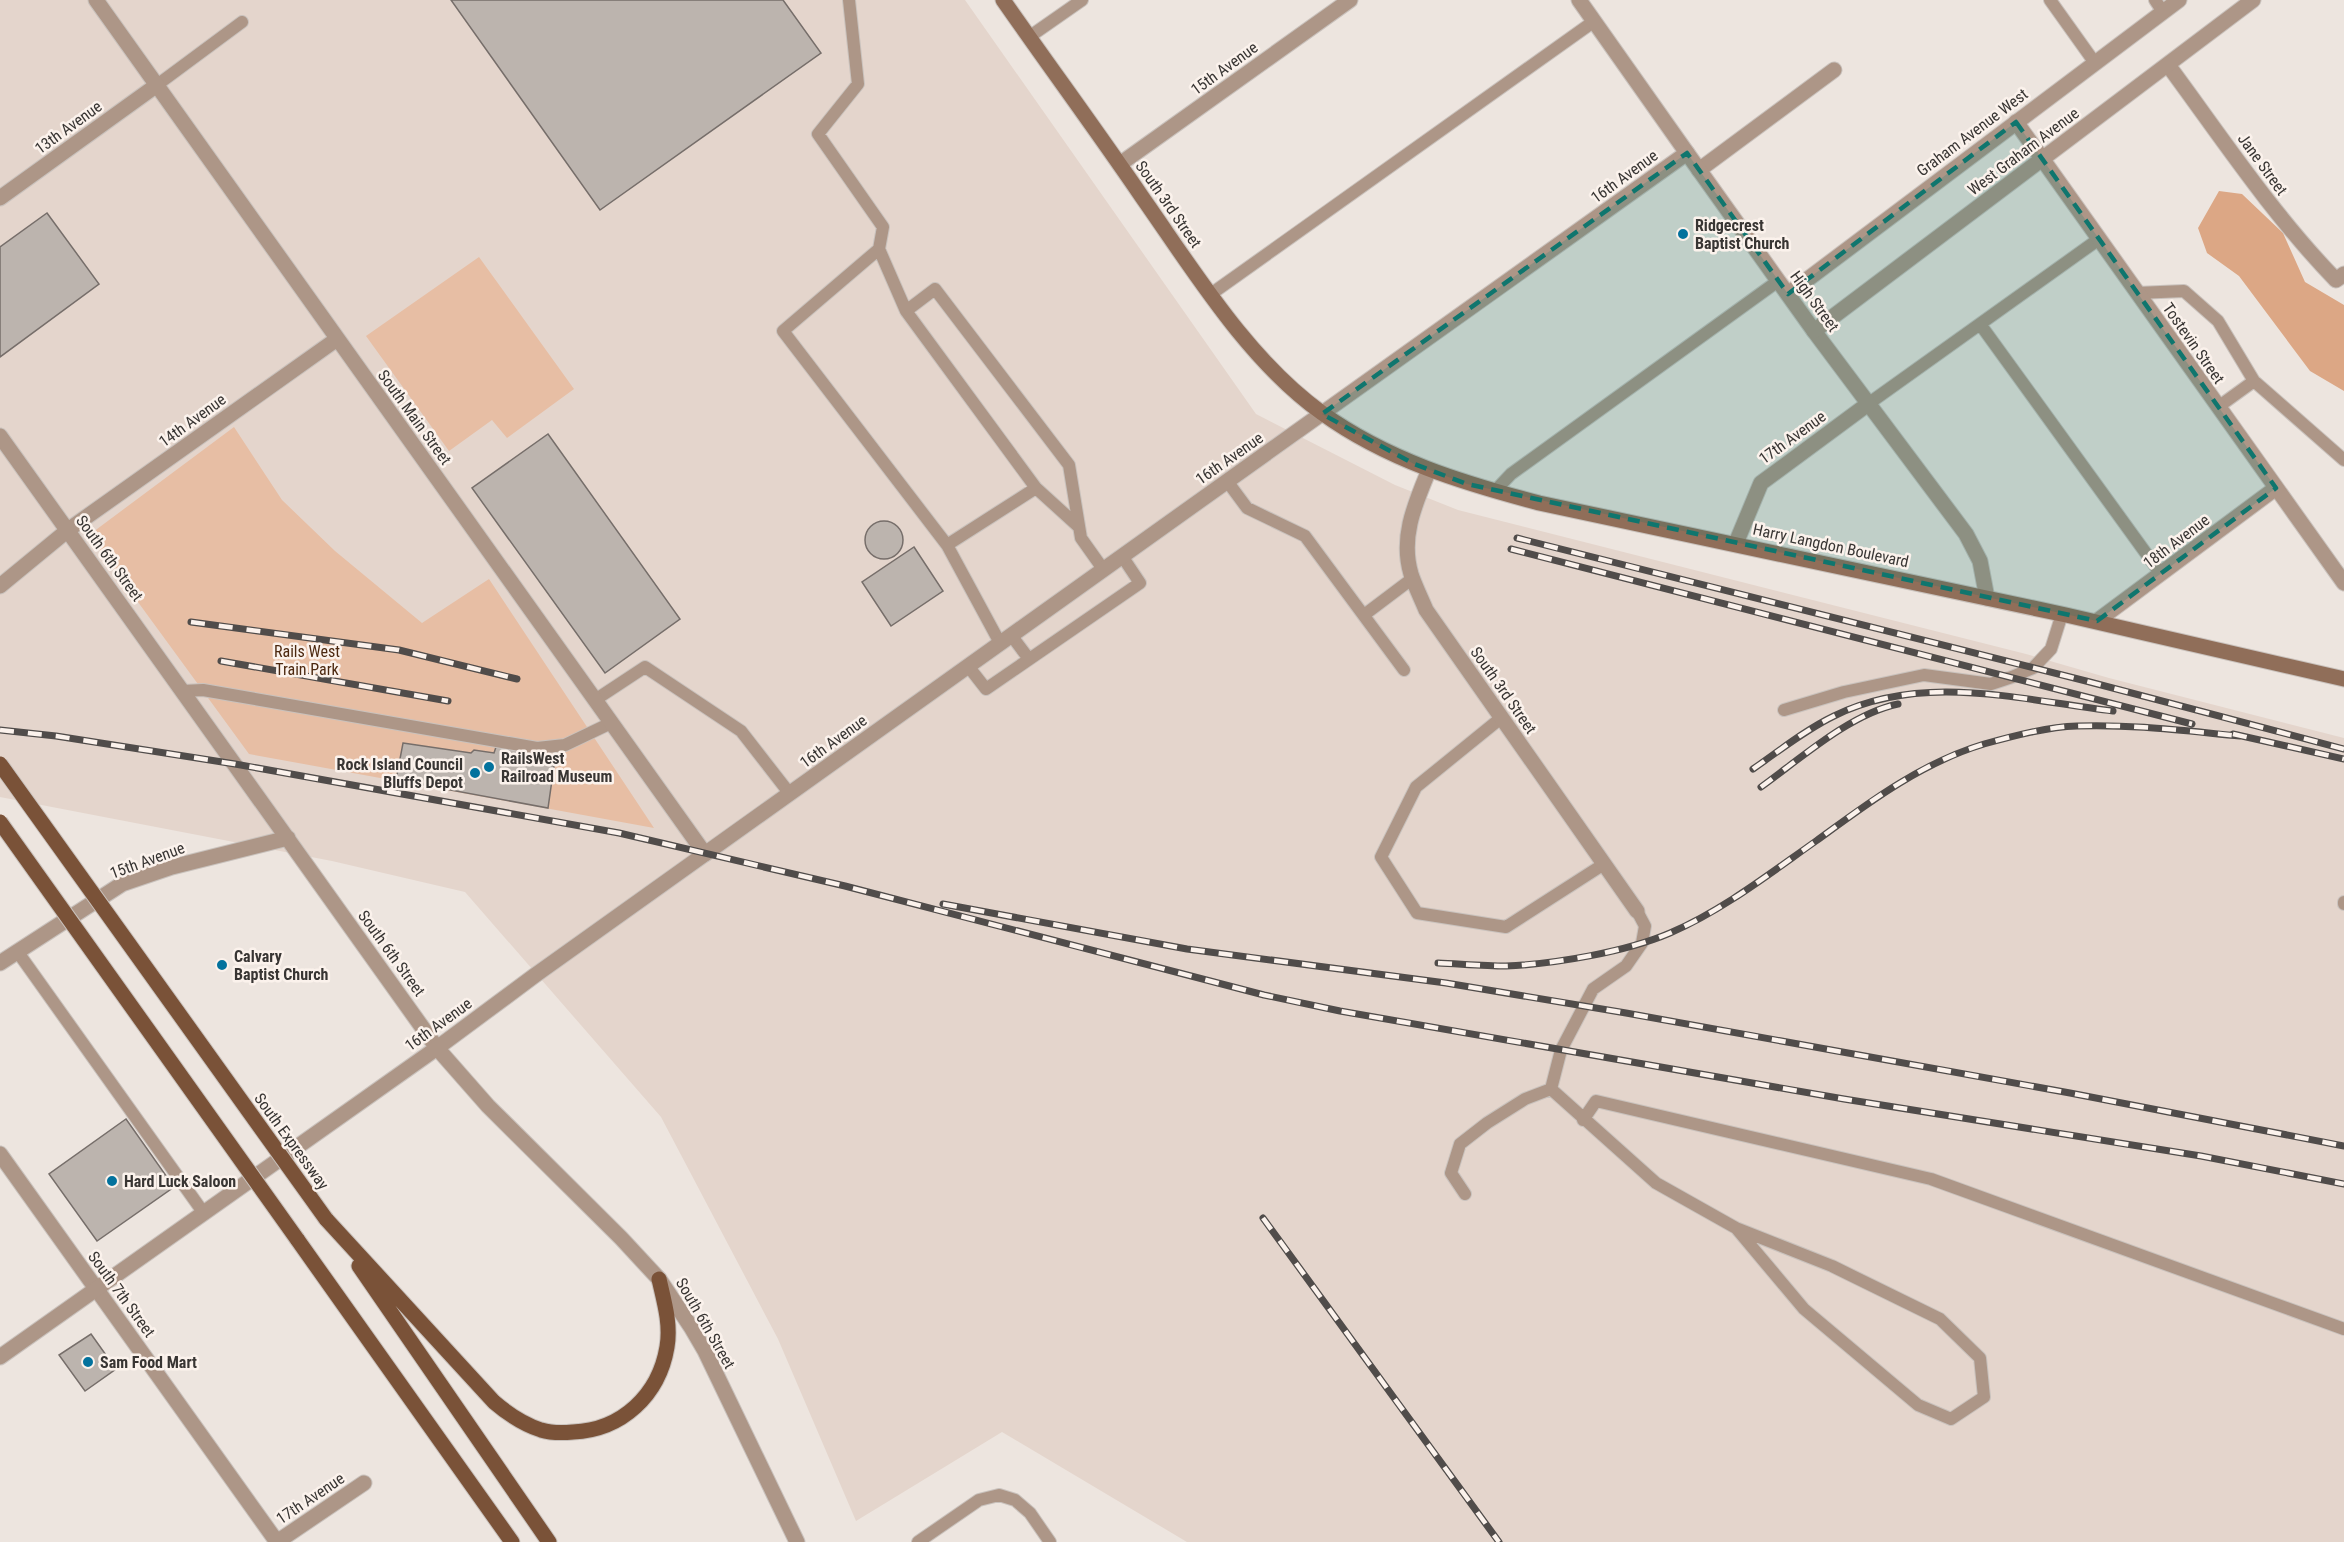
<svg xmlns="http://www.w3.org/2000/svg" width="2344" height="1542" font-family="'Roboto Condensed',sans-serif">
  <rect width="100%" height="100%" fill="#ede5df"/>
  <path fill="#e4d5cc" d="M 0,0 L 965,0 L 1256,414 L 1395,485 L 1458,510 L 2026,654 L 2109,678 L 2344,738 L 2344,1542 L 1187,1542 L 1002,1432 L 856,1521 L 778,1339 L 661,1117 L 465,892 L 332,861 L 0,797 Z"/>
  <path fill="#e7bea4" d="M 479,257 L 574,389 L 507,438 L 492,420 L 449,451 L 366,336 Z
    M 234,427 L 282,500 L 335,551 L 422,623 L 489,579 L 654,828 L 249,754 L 89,535 Z"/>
  <path fill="#dca785" d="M 2219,191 L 2242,194 L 2283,233 L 2305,282 L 2344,305 L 2344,391 L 2310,371 L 2239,276 L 2207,253 L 2198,228 Z"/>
  <path fill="#bcb4ae" stroke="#766e6a" stroke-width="1.5" d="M 451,0 L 783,0 L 821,53 L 600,210 Z
    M 47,213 L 99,284 L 0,357 L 0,247 Z
    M 548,434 L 680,619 L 605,673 L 472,488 Z
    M865 540a19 19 0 1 1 38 0a19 19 0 1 1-38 0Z
    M 914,547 L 943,591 L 891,626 L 862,582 Z
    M 403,743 L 471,753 L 474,750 L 494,753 L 497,744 L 527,749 L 526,759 L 554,766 L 548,808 L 396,780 Z
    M 126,1119 L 174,1187 L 97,1241 L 49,1174 Z
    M 91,1334 L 116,1369 L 85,1391 L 59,1355 Z"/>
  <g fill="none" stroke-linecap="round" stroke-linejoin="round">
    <defs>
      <path id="service" d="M 849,0 L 858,84 L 818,134 L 883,227 L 879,249 L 783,331 L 947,545 L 1000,643
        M 2050,0 L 2095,63
        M 2155,0 L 2163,12
        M 1029,37 L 1082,0
        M 157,85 L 242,22
        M 879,249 L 906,311 L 935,289 L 1069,465 L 1081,538 L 1103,569
        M 2137,293 L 2184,291 L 2218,321 L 2254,381 L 2218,407
        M 1211,294 L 1593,22
        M 906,311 L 1036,488 L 1079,527
        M 1980,324 L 2161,574
        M 2254,381 L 2344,460
        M 1868,404 L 2099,239
        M 1227,481 L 1247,508 L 1305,536 L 1404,670
        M 1495,491 L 1511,474 L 1778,281
        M 947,545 L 1036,488
        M 1364,615 L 1413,578
        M 1011,635 L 1029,659
        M 968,666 L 986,689 L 1140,583 L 1122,556
        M 183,691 L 203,690 L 537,748 L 565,745 L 611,723
        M 595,700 L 645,667 L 741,731 L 790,794
        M 1784,710 L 1844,692 L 1924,675 L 1991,684 L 2012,677 L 2033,668 L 2051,649 L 2062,614
        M 1501,718 L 1416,787 L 1381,857 L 1417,913 L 1506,927 L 1604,864
        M 2344,902 L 2344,904
        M 1637,911 L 1645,926 L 1642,943 L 1626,966 L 1593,989 L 1561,1050 L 1551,1089 L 1656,1183 L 1736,1228 L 1832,1266 L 1940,1319 L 1980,1358 L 1984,1397 L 1951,1419 L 1918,1405 L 1804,1309 L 1736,1228
        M 17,951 L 203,1212
        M 1583,1120 L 1596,1101 L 1931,1179 L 2344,1329
        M 1465,1194 L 1451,1173 L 1460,1144 L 1487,1123 L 1525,1099 L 1551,1089
        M 918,1542 L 979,1500 L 999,1495 L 1015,1500 L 1030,1513 L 1050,1542"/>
      <path id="minor" d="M 96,0 L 705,854
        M 1579,0 L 1687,153
        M 2168,65 C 2222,138 2272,214 2336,280 L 2344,274
        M 2016,122 L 2344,583
        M 1120,164 L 1350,0
        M 1699,170 L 1834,70
        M 0,198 L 157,85
        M 1814,331 L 1966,534 L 1980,561 L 1987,598
        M 0,436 L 437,1048
        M 1429,470 C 1415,504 1400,537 1411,574 C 1415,586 1421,598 1426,610 L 1637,911
        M 1736,543 L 1761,483 L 1868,404
        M 0,586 L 68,530 L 337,339
        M 2097,621 L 2276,488
        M 0,963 L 122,884 L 172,867 L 288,838
        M 0,1154 L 277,1542
        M 277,1542 L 364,1483"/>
      <path id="tertiary" d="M 1788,294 L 2179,0
        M 437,1048 L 488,1106 L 621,1238 L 659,1279 L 691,1327 L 705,1351 L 797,1542
        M 0,1357 L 437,1048 L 534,976 L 1687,153 L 1814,331 L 2253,0"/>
      <path id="secondary" d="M 1003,0 C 1049,66 1097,131 1142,197 C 1194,271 1248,360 1322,413 C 1387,460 1463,483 1539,503 L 2066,615 L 2344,679"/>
      <path id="primary" d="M 326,1219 L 494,1402 C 508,1414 523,1424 541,1430 C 551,1433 563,1433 573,1432 C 622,1430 659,1395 667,1347 C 671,1324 664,1301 659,1279
        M 297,1239 L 512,1542
        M 359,1266 L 549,1542"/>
    </defs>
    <use href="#service" stroke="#c9c2bd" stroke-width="14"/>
    <use href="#minor" stroke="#c9c2bd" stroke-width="17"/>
    <use href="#tertiary" stroke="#c9c2bd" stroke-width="17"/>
    <use href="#secondary" stroke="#c9c2bd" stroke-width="17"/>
    <use href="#primary" stroke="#c9c2bd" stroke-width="17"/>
    <use href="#service" stroke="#ad9687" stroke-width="12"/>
    <use href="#minor" stroke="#ad9687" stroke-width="15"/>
    <use href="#tertiary" stroke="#ad9687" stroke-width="15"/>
    <use href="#secondary" stroke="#906e59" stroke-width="15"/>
    <use href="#primary" stroke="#7a5238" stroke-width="15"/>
    <defs>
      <path id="rail" d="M 1517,538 L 2086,681 L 2344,749
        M 1511,549 L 2192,724
        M 191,622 L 399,650 L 517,679
        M 221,661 L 448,701
        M 0,730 L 56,736 L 235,764 L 619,833 L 845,886 L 1264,995 L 1340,1011 L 1844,1099 L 2201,1156 L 2344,1184
        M 2233,734 L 2344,759
        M 1753,769 C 1779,751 1805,730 1834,716 C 1923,672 2020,700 2113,711
        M 1761,787 C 1800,759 1850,714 1898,704
        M 943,904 L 1187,949 L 1446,983 L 1626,1013 L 2070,1093 L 2344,1146
        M 1438,963 C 1461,964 1484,966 1506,966 C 1554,964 1626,952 1670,933 C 1723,910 1769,874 1816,841 C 1868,803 1921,763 1984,744 C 2013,736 2047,727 2077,726 C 2132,724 2186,731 2240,736
        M 1263,1218 L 1499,1542"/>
    </defs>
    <use href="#rail" stroke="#504c4a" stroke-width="7"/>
    <use href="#rail" stroke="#fbf2ec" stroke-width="4.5" stroke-dasharray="14" stroke-linecap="butt"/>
    <defs>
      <path id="primary-bridge" d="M 0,764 L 326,1219
        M 0,822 L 297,1239"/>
    </defs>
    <use href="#primary-bridge" stroke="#c9c2bd" stroke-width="17" stroke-linecap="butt"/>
    <use href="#primary-bridge" stroke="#7a5238" stroke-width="15"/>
  </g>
  <path fill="#0f766e" fill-opacity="0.2" stroke="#0f766e" stroke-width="4.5" stroke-dasharray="12 8" stroke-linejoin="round" d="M 2016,122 L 2276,488 L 2097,621 L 1467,484 L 1414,464 L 1322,414 L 1687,153 L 1788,294 Z"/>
  <g fill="#03729d" stroke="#fbf2ec" stroke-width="2">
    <circle cx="1683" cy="234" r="6"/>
    <circle cx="489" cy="767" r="6"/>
    <circle cx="475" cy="773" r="6"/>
    <circle cx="222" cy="965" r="6"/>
    <circle cx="112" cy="1181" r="6"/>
    <circle cx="88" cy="1362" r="6"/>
  </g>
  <g text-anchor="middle" stroke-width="5" stroke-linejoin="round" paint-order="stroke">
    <g font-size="16" fill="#383533" stroke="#fbf2ec">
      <text transform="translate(1224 68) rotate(-36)" y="6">15th Avenue</text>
      <text transform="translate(68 127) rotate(-36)" y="6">13th Avenue</text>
      <text transform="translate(1972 132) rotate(-37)" y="6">Graham Avenue West</text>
      <text transform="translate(2023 151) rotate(-37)" y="6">West Graham Avenue</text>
      <text transform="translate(2263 164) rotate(54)" y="6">Jane Street</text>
      <text transform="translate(1624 176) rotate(-36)" y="6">16th Avenue</text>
      <text transform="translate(1169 204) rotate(55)" y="6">South 3rd Street</text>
      <text transform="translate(1815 301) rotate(54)" y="6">High Street</text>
      <text transform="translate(2194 343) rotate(55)" y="6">Tostevin Street</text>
      <text transform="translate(415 417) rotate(54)" y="6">South Main Street</text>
      <text transform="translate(192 420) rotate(-36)" y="6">14th Avenue</text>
      <text transform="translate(1792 437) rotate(-36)" y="6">17th Avenue</text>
      <text transform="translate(1229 458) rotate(-35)" y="6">16th Avenue</text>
      <text transform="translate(2176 541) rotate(-37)" y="6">18th Avenue</text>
      <text transform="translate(1831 545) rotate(12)" y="6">Harry Langdon Boulevard</text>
      <text transform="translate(110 558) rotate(54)" y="6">South 6th Street</text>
      <text transform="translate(1504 690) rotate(55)" y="6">South 3rd Street</text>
      <text transform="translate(833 741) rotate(-36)" y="6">16th Avenue</text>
      <text transform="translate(147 860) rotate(-20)" y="6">15th Avenue</text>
      <text transform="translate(392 953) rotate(54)" y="6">South 6th Street</text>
      <text transform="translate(438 1024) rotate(-36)" y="6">16th Avenue</text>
      <text transform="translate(292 1141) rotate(54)" y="6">South Expressway</text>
      <text transform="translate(122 1294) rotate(54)" y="6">South 7th Street</text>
      <text transform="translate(706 1323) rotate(60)" y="6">South 6th Street</text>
      <text transform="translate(310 1498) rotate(-34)" y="6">17th Avenue</text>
    </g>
    <g font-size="16" font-weight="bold" fill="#383533" stroke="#fbf2ec" text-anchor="start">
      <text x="1695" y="231">Ridgecrest<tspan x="1695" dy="18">Baptist Church</tspan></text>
      <text x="501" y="764">RailsWest<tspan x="501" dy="18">Railroad Museum</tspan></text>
      <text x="463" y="770" text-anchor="end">Rock Island Council<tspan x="463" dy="18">Bluffs Depot</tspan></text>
      <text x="234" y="962">Calvary<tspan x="234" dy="18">Baptist Church</tspan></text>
      <text x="124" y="1187">Hard Luck Saloon</text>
      <text x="100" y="1368">Sam Food Mart</text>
    </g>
    <g font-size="16" fill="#4c280f" stroke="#fbf2ec">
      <text x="307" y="657">Rails West<tspan x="307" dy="18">Train Park</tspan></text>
    </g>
  </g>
</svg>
